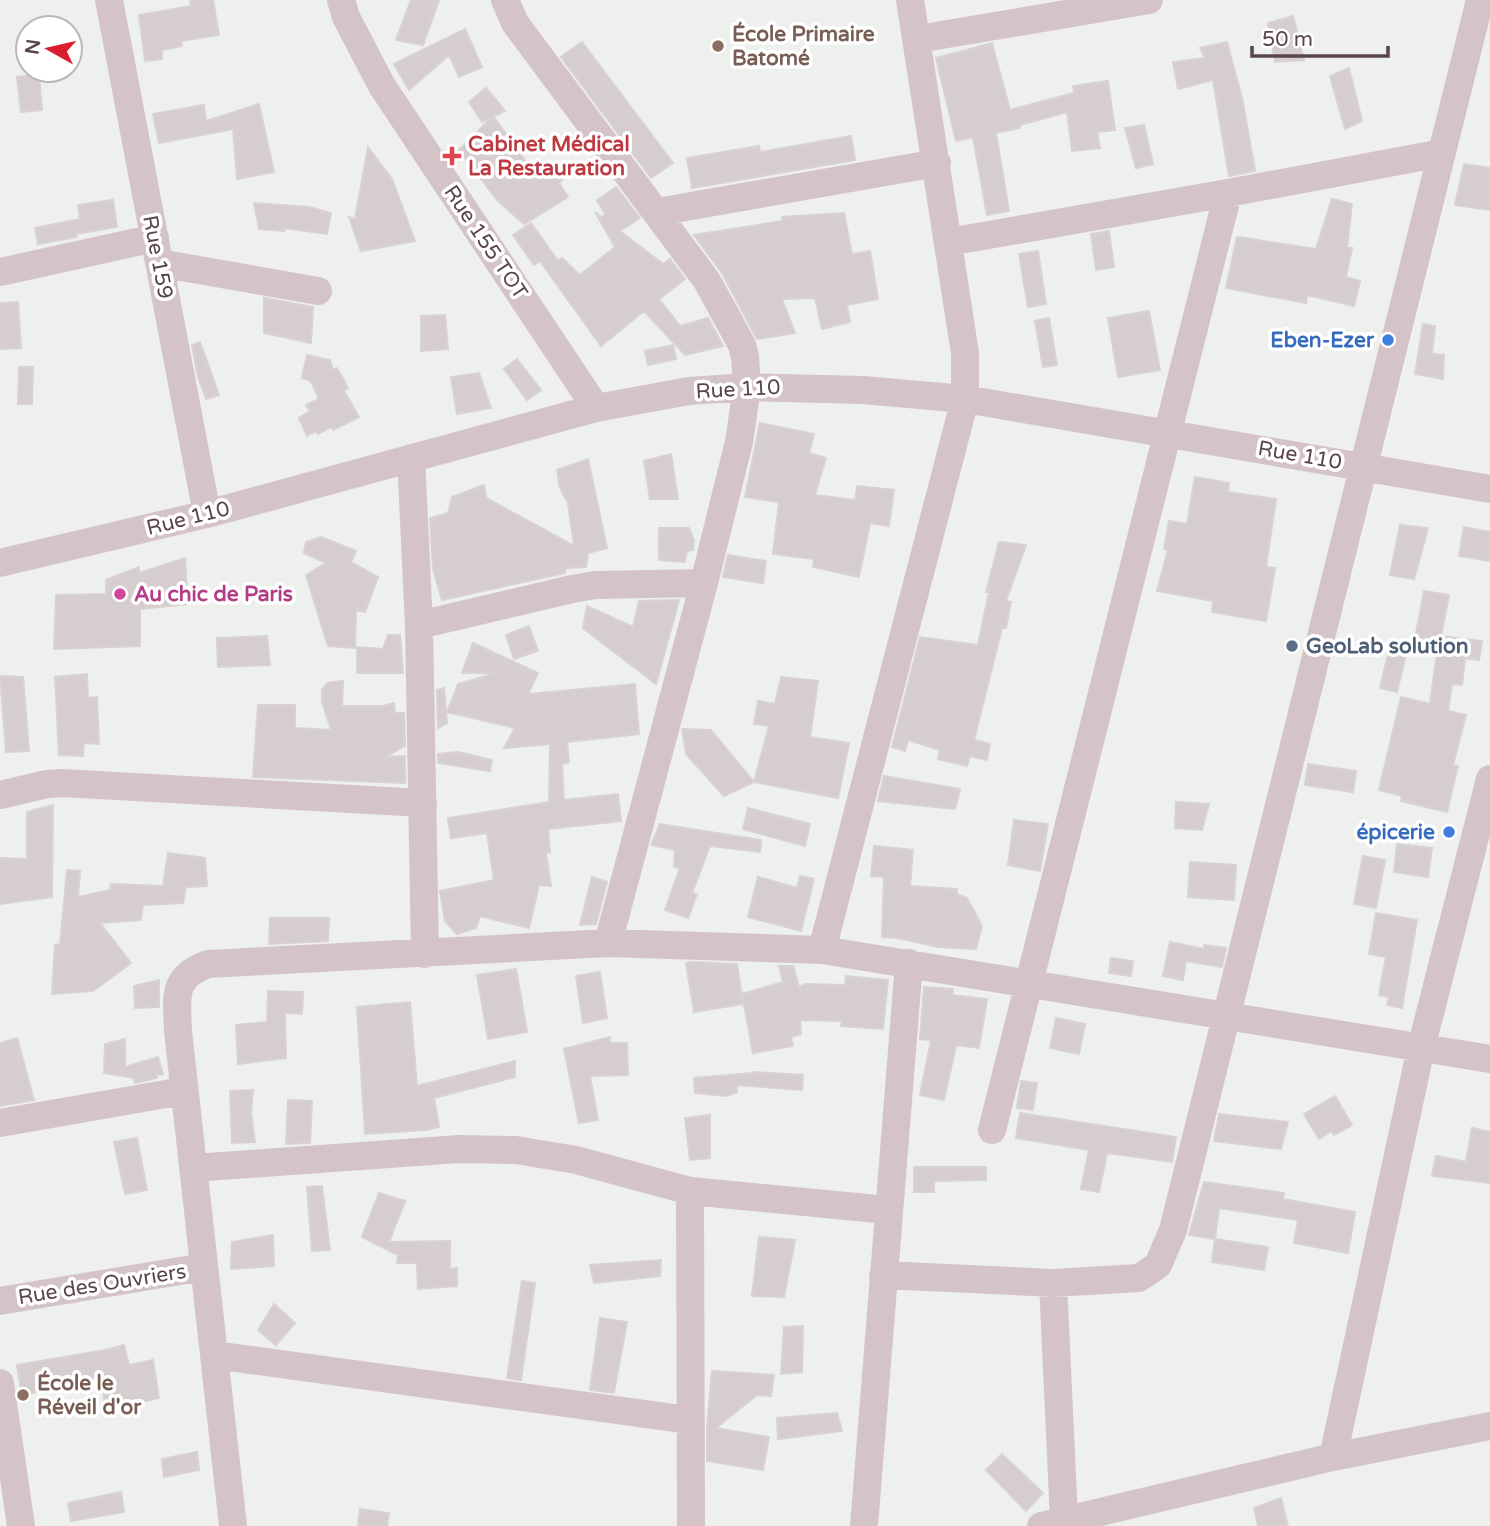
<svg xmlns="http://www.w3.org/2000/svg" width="1490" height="1526" font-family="'Varela Round',sans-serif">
  <rect width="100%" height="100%" fill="#eef0ee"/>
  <path fill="#d5cdce" stroke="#d9d2d2" stroke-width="2" d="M 190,0 L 213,0 L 219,35 L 181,41 L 182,46 L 162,50 L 162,59 L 145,61 L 139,15 L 191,6 Z
    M 411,0 L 439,0 L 423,45 L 396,40 Z
    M 1293,16 L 1304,60 L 1275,62 L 1268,23 Z
    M 465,29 L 482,67 L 459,77 L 449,55 L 409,90 L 394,64 Z
    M 582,42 L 673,163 L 651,178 L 561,57 Z
    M 1227,42 L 1243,102 L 1255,171 L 1229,176 L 1213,80 L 1178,89 L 1173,62 L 1205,58 L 1200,48 Z
    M 992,43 L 1010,110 L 1074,93 L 1073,86 L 1108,81 L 1115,130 L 1097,132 L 1100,148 L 1072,151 L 1067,112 L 1020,125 L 1020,128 L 996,133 L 1009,211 L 987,215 L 973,137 L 956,141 L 936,58 Z
    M 1349,68 L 1362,121 L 1345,129 L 1330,76 Z
    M 39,75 L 42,110 L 21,112 L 17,77 Z
    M 486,88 L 505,111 L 482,122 L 469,102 Z
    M 259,104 L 274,172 L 237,179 L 233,129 L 159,143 L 153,114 L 204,105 L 206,121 Z
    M 493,116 L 533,171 L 549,161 L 563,179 L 559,183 L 568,197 L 524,224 L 498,201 L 459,150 Z
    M 1144,125 L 1153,164 L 1136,168 L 1125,128 Z
    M 851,136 L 855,160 L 692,188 L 687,158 L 759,146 L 760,152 Z
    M 368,147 L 392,179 L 415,241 L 361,251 L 349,217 L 355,219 Z
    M 1464,164 L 1490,168 L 1490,210 L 1455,205 Z
    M 616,187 L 640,218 L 620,231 L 663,264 L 670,259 L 685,279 L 659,299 L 680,326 L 708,318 L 723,346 L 685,355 L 644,311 L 601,346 L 540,261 L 534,265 L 513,235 L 531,223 L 558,261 L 562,258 L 580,275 L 615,247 L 595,212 L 601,217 L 605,214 L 597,200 Z
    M 1332,199 L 1352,204 L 1347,248 L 1352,248 L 1346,277 L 1360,281 L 1354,306 L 1307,295 L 1306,303 L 1226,288 L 1237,237 L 1316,249 Z
    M 113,200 L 117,227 L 76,234 L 77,237 L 38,244 L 35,228 L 80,219 L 78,205 Z
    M 254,203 L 309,207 L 331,213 L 327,234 L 284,228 L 284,231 L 259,229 Z
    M 844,213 L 852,254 L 870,251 L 878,299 L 847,305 L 850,322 L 822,329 L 815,298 L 782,299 L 795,333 L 757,339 L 722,273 L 694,235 L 783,221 L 782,217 Z
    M 1109,231 L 1114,267 L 1096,270 L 1091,234 Z
    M 1038,251 L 1046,304 L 1028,307 L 1019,254 Z
    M 264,298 L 313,307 L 311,343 L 264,333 Z
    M 18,302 L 21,348 L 0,349 L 0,303 Z
    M 1149,311 L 1160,370 L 1118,377 L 1108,318 Z
    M 445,315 L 448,349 L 421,351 L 421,316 Z
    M 1049,318 L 1057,365 L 1043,367 L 1035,321 Z
    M 1423,324 L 1435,326 L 1432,354 L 1444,355 L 1443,379 L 1415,374 Z
    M 200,342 L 219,395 L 206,399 L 198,377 L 192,345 Z
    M 673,345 L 676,359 L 648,365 L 645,351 Z
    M 307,355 L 330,360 L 333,370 L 337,368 L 348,388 L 344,391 L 359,417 L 333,430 L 331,427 L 318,434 L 316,431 L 307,436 L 299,418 L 310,411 L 306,405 L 319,399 L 311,381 L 302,378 Z
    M 517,359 L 541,390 L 527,400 L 504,369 Z
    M 19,367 L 33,367 L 32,404 L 18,404 Z
    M 479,373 L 491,408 L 457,414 L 451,377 Z
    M 760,423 L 814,434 L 809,453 L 826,458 L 815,495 L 855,500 L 857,486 L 894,490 L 889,526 L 870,523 L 859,577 L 813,567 L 814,559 L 773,554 L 779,502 L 745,497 Z
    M 671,454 L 678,499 L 650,499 L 644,461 Z
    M 588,459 L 607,548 L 588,553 L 586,567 L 566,568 L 565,573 L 442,600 L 433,569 L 430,518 L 448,513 L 452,497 L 484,485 L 486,498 L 574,546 L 568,503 L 560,488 L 557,470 Z
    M 1195,477 L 1229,483 L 1228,492 L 1276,499 L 1266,567 L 1275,568 L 1266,621 L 1212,612 L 1213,601 L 1157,591 L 1168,550 L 1164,549 L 1169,521 L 1187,524 Z
    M 1400,525 L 1428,528 L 1414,579 L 1390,575 Z
    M 1464,527 L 1490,532 L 1490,561 L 1459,556 Z
    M 659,528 L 689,528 L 694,540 L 693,550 L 687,551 L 685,562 L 659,560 Z
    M 321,537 L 356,551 L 351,562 L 378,577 L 365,612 L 356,610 L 355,648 L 328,646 L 306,575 L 326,563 L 304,553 L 306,542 Z
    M 999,542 L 1026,545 L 1006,601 L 1011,602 L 1006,628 L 1002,628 L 974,740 L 990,744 L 987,760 L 970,756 L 967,766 L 938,759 L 940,750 L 908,740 L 905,751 L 892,747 L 920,637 L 978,645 L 989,592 L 986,592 Z
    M 728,555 L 766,561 L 763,583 L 723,577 Z
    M 185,558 L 188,604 L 140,609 L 140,646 L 54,649 L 56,595 L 106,594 L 106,580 L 139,567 L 139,573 Z
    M 1424,591 L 1449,595 L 1441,636 L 1482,641 L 1479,660 L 1465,658 L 1462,685 L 1452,684 L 1448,711 L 1466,715 L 1453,765 L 1458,766 L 1447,812 L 1401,801 L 1402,796 L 1379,790 L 1401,697 L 1430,704 L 1438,644 L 1415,639 Z
    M 679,600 L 656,684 L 583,628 L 587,606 L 633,627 L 639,601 Z
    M 529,626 L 538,651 L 514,659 L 506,635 Z
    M 388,635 L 400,635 L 403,673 L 357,673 L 357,647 L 383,649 Z
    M 267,636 L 270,665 L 218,667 L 217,638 Z
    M 473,643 L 538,673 L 528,694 L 635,684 L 639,734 L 567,742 L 569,762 L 562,764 L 564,800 L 618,794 L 621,821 L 548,829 L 550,852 L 546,853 L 551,886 L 539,885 L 529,928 L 480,916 L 476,928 L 457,934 L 445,921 L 440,891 L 494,880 L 487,833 L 451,838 L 448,818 L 549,802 L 550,744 L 504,748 L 515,728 L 447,712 L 458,684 L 496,673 L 462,673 Z
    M 1389,650 L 1406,654 L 1397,692 L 1380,688 Z
    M 87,674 L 88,698 L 97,697 L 99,744 L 84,743 L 83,756 L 59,755 L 55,677 Z
    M 0,676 L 23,677 L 29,751 L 6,752 Z
    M 781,677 L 818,681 L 810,737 L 849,743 L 838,798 L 754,782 L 769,726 L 754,724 L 758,701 L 775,704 Z
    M 343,681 L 342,706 L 383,706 L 394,703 L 395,713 L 404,713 L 405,746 L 385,757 L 405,756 L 405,783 L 253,777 L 258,705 L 295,705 L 295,728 L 331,730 L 322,701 L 322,690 L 327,683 Z
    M 444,688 L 447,723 L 438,728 L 437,690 Z
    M 682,729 L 711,730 L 754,782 L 724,796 L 686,754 Z
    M 458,752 L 492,760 L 490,771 L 438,763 L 438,754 Z
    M 1308,764 L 1356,771 L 1353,792 L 1305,785 Z
    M 884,776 L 960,789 L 955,809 L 878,801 Z
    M 1176,802 L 1209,804 L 1202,830 L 1175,828 Z
    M 53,805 L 52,897 L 0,904 L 0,858 L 27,859 L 27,812 Z
    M 748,808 L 810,824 L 805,846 L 743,829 Z
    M 1014,820 L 1048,824 L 1040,871 L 1008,865 Z
    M 660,824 L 761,840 L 760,852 L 710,846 L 692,893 L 697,894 L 688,918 L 665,910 L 680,868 L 674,867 L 675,850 L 651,845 Z
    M 1397,844 L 1432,848 L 1428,877 L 1394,872 Z
    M 874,846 L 913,850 L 910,886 L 957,889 L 957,894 L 967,898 L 982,926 L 976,949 L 938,947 L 898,938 L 882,937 L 884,877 L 871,876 Z
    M 168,853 L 205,858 L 207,886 L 186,887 L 183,903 L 143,905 L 141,920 L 100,923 L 131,963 L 93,991 L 52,994 L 55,945 L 60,944 L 67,870 L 80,871 L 78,897 L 110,890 L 111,884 L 163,886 Z
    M 1363,856 L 1385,860 L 1376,908 L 1354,904 Z
    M 1190,862 L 1236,865 L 1234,900 L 1188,897 Z
    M 800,876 L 814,879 L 801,931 L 748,917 L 758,877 L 797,888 Z
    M 592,877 L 607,882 L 596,924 L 580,925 Z
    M 1376,913 L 1417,920 L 1402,1008 L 1387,1005 L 1389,997 L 1379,995 L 1386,957 L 1369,954 Z
    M 270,918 L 329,918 L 328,941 L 269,944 Z
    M 1170,942 L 1204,949 L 1204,945 L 1226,948 L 1222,967 L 1186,961 L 1183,980 L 1163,976 Z
    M 1111,958 L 1133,961 L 1131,976 L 1109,973 Z
    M 692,962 L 737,964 L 743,1004 L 694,1012 L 686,963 Z
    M 779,966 L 793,966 L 799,987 L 806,984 L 845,985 L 846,976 L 888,980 L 883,1029 L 841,1026 L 842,1021 L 800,1020 L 801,1034 L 791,1037 L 793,1046 L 753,1053 L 742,994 L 783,982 Z
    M 516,969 L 527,1032 L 488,1039 L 477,975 Z
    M 600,972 L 607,1018 L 583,1023 L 576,976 Z
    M 159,980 L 159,1007 L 135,1008 L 134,986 Z
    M 924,987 L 953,989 L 952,995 L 987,999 L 979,1048 L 956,1045 L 944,1100 L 920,1095 L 931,1040 L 920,1039 Z
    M 268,991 L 303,992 L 302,1014 L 285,1013 L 286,1058 L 238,1064 L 236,1025 L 267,1022 Z
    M 410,1002 L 417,1086 L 515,1061 L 515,1077 L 434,1098 L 439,1127 L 426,1130 L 365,1134 L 357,1007 Z
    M 1056,1018 L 1085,1024 L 1079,1054 L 1050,1048 Z
    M 610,1037 L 610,1043 L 627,1043 L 628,1075 L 590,1076 L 598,1120 L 579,1123 L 564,1049 Z
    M 17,1038 L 34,1100 L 0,1106 L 0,1043 Z
    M 125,1039 L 125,1067 L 158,1057 L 163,1074 L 157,1075 L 157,1078 L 135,1083 L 134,1078 L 104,1073 L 105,1044 Z
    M 753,1072 L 803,1075 L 802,1090 L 736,1085 L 737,1092 L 727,1096 L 695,1093 L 694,1078 L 753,1073 Z
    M 1021,1081 L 1037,1083 L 1033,1110 L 1017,1108 Z
    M 253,1090 L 251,1113 L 255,1142 L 232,1143 L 230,1091 Z
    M 1335,1096 L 1352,1125 L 1334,1135 L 1331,1131 L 1319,1139 L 1304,1114 Z
    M 288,1100 L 312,1101 L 310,1143 L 286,1144 Z
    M 1020,1113 L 1176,1137 L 1172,1162 L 1107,1153 L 1099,1192 L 1081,1189 L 1089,1150 L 1016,1138 Z
    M 1219,1114 L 1288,1122 L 1281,1149 L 1214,1141 Z
    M 710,1115 L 710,1158 L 690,1160 L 685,1118 Z
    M 1472,1128 L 1490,1132 L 1490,1183 L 1432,1176 L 1436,1156 L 1466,1162 Z
    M 137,1138 L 147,1190 L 125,1194 L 114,1142 Z
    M 914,1167 L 986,1167 L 986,1180 L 934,1181 L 934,1192 L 914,1192 Z
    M 1204,1182 L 1284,1193 L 1283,1199 L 1355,1212 L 1348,1253 L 1294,1243 L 1298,1220 L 1219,1208 L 1215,1239 L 1189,1235 Z
    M 322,1186 L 330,1250 L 312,1251 L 307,1187 Z
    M 379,1193 L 405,1201 L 389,1242 L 450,1241 L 450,1269 L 457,1268 L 457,1286 L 418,1289 L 417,1263 L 397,1263 L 398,1255 L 362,1237 Z
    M 273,1235 L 274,1266 L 231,1269 L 232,1242 Z
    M 759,1237 L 795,1240 L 784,1297 L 752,1296 Z
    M 1215,1239 L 1268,1247 L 1264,1270 L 1212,1262 Z
    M 661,1260 L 660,1276 L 594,1283 L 590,1265 Z
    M 522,1281 L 535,1283 L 521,1380 L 507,1378 Z
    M 274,1304 L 295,1323 L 276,1345 L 258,1330 Z
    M 600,1318 L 627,1322 L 614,1393 L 590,1390 Z
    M 803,1326 L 802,1372 L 781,1374 L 784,1327 Z
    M 124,1345 L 129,1365 L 153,1360 L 159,1398 L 110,1409 L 104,1400 L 102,1378 L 22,1395 L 17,1365 L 105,1350 Z
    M 712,1371 L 774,1375 L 771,1396 L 757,1395 L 716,1428 L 769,1437 L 763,1470 L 707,1461 L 707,1427 Z
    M 837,1413 L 842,1431 L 778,1439 L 777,1418 Z
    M 197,1452 L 199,1470 L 164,1477 L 162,1459 Z
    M 1002,1454 L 1043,1493 L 1026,1511 L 986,1470 Z
    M 121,1492 L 124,1512 L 71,1521 L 68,1503 Z
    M 1281,1498 L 1288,1526 L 1258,1526 L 1254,1508 Z
    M 360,1509 L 389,1513 L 387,1526 L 358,1526 Z"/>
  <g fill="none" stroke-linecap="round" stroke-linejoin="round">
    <path stroke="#d5c4c7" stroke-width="28" d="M 109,0 L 207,514
      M 341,0 L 346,17 L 382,86 L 596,408
      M 505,0 L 515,23 L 707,281 L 742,345 L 745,357 L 747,387 L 739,442 L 704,583 L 608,943
      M 918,39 L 1149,0
      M 657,212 L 937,163
      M 949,242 L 1228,193
      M 159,263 L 318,291
      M 0,272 L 155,238
      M 411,458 L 419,625 L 425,954
      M 0,563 L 207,514 L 596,408 L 689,391 L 747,387 L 863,390 L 965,399 L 1490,489
      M 419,625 L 572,589 L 595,585 L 704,583
      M 0,795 L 47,784 L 62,783 L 423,803
      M 822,950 L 965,399 L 965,353 L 910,0
      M 0,1123 L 183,1091
      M 992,1130 L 1228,193 L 1442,153
      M 194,1168 L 459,1149 L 516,1150 L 576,1160 L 690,1191 L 888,1210
      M 690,1191 L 691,1526
      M 883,1275 L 1053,1283 L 1139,1278 L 1158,1265 L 1173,1230 L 1480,0
      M 1053,1283 L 1064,1519
      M 0,1301 L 204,1267
      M 214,1355 L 689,1420
      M 0,1383 L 21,1526
      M 1333,1457 L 1421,1048 L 1490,779
      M 233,1526 L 178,1031 C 177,998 171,977 208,964 L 608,943 L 822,950 L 1490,1059
      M 864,1526 L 909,963
      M 1041,1526 L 1333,1457 L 1490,1426"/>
  </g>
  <g fill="#8d6e63" stroke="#fff" stroke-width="2.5">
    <circle cx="718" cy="46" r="7"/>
    <circle cx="23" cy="1395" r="7"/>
  </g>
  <path fill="#e0444e" stroke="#fff" stroke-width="2.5" d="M448.5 145.5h7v7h7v7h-7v7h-7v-7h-7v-7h7z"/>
  <g fill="#3f7fe0" stroke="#fff" stroke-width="2.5">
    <circle cx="1388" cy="340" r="7"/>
    <circle cx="1449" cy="832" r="7"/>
  </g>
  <circle fill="#d1479c" stroke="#fff" stroke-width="2.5" cx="120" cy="594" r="7"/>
  <circle fill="#5c6f8a" stroke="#fff" stroke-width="2.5" cx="1292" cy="646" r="7"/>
  <g text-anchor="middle" stroke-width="7" stroke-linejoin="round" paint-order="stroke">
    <g font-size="21" font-weight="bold" fill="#785e54" stroke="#fff" text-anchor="start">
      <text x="732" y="41">École Primaire<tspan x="732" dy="24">Batomé</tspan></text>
      <text x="37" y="1390">École le<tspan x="37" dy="24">Réveil d'or</tspan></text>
    </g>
    <g font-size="21" font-weight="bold" fill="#be3a42" stroke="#fff" text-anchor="start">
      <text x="468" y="151">Cabinet Médical<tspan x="468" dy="24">La Restauration</tspan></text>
    </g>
    <g font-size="21" fill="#5a464a" stroke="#fff">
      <text transform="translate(486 242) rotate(56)" y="7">Rue 155 TOT</text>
      <text transform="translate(158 257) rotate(79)" y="7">Rue 159</text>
      <text transform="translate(738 389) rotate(-3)" y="7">Rue 110</text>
      <text transform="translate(1300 455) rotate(10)" y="7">Rue 110</text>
      <text transform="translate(188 518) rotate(-14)" y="7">Rue 110</text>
      <text transform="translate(102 1284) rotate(-9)" y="7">Rue des Ouvriers</text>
    </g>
    <g font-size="21" font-weight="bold" fill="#366cbe" stroke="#fff" text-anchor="end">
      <text x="1374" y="347">Eben-Ezer</text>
      <text x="1435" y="839">épicerie</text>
    </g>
    <g font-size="21" font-weight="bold" fill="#b23c85" stroke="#fff" text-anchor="start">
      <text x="134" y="601">Au chic de Paris</text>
    </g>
    <g font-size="21" font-weight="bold" fill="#4e5e75" stroke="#fff" text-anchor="start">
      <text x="1306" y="653">GeoLab solution</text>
    </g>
  </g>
  <g transform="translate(49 49) rotate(278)"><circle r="33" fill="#ffffff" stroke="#bdb5b7" stroke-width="2"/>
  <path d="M0-5L12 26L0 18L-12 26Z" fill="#db1d30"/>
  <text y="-10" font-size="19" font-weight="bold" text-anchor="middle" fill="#5a464a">N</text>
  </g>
  <path d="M1252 46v10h136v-10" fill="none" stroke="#5a464a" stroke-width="3.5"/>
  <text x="1262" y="46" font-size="21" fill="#5a464a" stroke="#ffffff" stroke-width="5" paint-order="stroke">50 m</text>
</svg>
